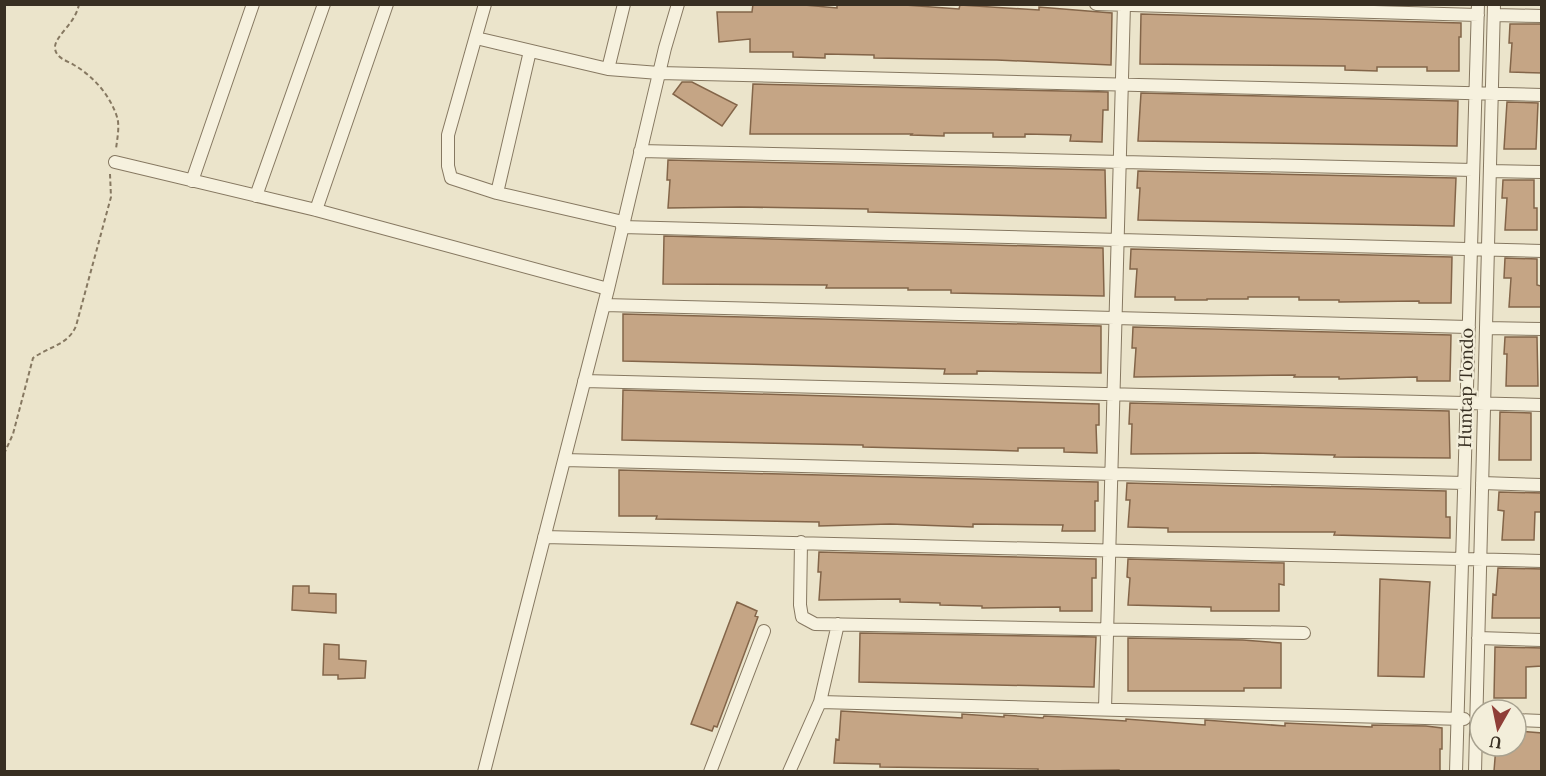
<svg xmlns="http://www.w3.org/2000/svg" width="1546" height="776" font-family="Lora,serif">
  <rect width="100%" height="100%" fill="#ebe4cb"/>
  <path fill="#c5a585" stroke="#836549" stroke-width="1.5" d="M 753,4 L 793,4 L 837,8 L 837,4 L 891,4 L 959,9 L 960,5 L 1039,10 L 1039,7 L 1112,13 L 1111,65 L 997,60 L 874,58 L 874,55 L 825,54 L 825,58 L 793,57 L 793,52 L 750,52 L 750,39 L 719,42 L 717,12 L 752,12 Z
    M 1141,14 L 1461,23 L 1461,37 L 1459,37 L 1459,71 L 1427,71 L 1427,67 L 1377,67 L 1377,71 L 1345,70 L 1345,66 L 1140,64 Z
    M 1510,24 L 1541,24 L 1542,73 L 1510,72 L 1512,43 L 1509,43 Z
    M 682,82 L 692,82 L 737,105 L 722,126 L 673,94 Z
    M 753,84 L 1108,92 L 1108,110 L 1103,110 L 1102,142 L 1070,141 L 1071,135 L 1025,134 L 1025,137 L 993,137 L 993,133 L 944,133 L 944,136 L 911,135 L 912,134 L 750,134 Z
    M 1141,93 L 1458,101 L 1457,146 L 1138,141 Z
    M 1507,102 L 1538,103 L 1536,149 L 1504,149 Z
    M 668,160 L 1105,170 L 1106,218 L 868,212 L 868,209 L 740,207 L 668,208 L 670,180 L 667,180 Z
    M 1138,171 L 1456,178 L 1454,226 L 1138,220 L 1140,188 L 1137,188 Z
    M 1503,180 L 1534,180 L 1534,208 L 1537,208 L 1537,230 L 1505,230 L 1507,198 L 1502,198 Z
    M 664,236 L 1103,248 L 1104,296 L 951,293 L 951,290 L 908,290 L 908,288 L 826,288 L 827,285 L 663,284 Z
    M 1131,249 L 1452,257 L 1451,303 L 1419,303 L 1419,301 L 1339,302 L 1339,300 L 1299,300 L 1299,297 L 1248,297 L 1248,299 L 1207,299 L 1207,300 L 1175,300 L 1175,297 L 1135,297 L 1137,269 L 1130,269 Z
    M 1505,258 L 1537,259 L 1537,285 L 1541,286 L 1541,307 L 1509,307 L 1511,278 L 1504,278 Z
    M 623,314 L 1101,326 L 1101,373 L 977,371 L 977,374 L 944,374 L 945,369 L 623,361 Z
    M 1133,327 L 1451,335 L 1450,381 L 1417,381 L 1417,377 L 1339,379 L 1339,377 L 1294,377 L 1295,375 L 1134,377 L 1136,348 L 1132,348 Z
    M 1505,337 L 1537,337 L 1538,386 L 1506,386 L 1507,354 L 1504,354 Z
    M 623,390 L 1099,404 L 1099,425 L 1096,425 L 1097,453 L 1064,452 L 1064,448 L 1018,448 L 1018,451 L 986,450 L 863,447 L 863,445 L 622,440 Z
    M 1130,403 L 1449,411 L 1450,458 L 1334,457 L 1335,455 L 1254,453 L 1131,454 L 1132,424 L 1129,424 Z
    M 1500,412 L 1531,413 L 1531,460 L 1499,460 Z
    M 619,470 L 1098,482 L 1098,501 L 1095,501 L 1095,531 L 1062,531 L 1063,525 L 973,524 L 973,527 L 890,524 L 819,526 L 819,522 L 656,519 L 657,516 L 619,516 Z
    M 1127,483 L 1446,491 L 1446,517 L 1450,517 L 1450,538 L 1334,535 L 1335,532 L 1168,532 L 1168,528 L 1128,527 L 1130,500 L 1126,500 Z
    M 1499,492 L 1542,493 L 1542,512 L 1535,512 L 1534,540 L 1502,540 L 1504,511 L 1498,510 Z
    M 819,552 L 1096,559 L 1096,578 L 1092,578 L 1092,611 L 1060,611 L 1060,607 L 982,608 L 982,606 L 940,605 L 940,603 L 900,602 L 900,599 L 819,600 L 821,572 L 818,572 Z
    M 1128,559 L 1284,563 L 1284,585 L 1279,584 L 1279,611 L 1211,611 L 1211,607 L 1128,605 L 1130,578 L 1127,577 Z
    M 1498,568 L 1542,569 L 1542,618 L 1492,618 L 1493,594 L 1496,595 Z
    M 1380,579 L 1430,582 L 1424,677 L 1378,676 Z
    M 293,586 L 309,586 L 309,593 L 336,594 L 336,613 L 292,610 Z
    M 737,602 L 757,611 L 755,616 L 758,617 L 717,727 L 714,726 L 712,731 L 691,724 Z
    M 860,633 L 1096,637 L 1094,687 L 859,682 Z
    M 1128,638 L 1243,640 L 1281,643 L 1281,688 L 1244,688 L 1244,691 L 1128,691 Z
    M 324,644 L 339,645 L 339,659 L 366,661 L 365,678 L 338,679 L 338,675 L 323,675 Z
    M 1495,647 L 1542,648 L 1542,666 L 1526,667 L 1526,698 L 1494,698 Z
    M 841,711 L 962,718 L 962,714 L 1004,717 L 1004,715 L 1043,718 L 1044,716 L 1062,717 L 1126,721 L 1126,719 L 1205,725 L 1205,720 L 1285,726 L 1285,723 L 1372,727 L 1372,725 L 1426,726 L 1442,728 L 1442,749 L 1440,749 L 1440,771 L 1119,771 L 1119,770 L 1038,771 L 1038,769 L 880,767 L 880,764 L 834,763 L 836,739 L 839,740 Z
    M 1516,731 L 1542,733 L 1542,771 L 1494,771 L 1496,746 L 1516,746 Z"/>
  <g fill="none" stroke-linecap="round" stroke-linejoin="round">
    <defs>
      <path id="street" d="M 485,4 L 448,135 L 448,166 L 451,178 L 497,193 L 623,222
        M 624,4 L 608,69 L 659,73 L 1542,95
        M 1096,4 L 1478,15
        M 1494,15 L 1542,16
        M 476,38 L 608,69
        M 640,151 L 1473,170
        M 115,162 L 316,210 L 608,289
        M 1490,171 L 1542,172
        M 192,181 L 253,4
        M 497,193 L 530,51
        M 256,196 L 324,4
        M 316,210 L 387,4
        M 622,227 L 1542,251
        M 604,305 L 1469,327
        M 1486,328 L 1542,329
        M 584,381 L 1542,405
        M 564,460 L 1464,483
        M 1482,483 L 1542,485
        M 544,537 L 1542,561
        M 801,542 L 800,605 L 802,617 L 815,624 L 1304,633
        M 1478,638 L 1542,640
        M 820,702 L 1464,719
        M 1105,709 L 1124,4
        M 1516,720 L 1542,721
        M 484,772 L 608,289 L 665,48 L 678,4
        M 710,772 L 764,631
        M 789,772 L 820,702 L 838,624
        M 1456,772 L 1478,4
        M 1475,772 L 1494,4"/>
    </defs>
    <use href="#street" stroke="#867861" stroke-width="14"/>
    <path stroke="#867861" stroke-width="2" stroke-dasharray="4.5 3" stroke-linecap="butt" d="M 79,4 C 76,23 55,36 55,47 C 55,58 66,60 74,65 C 93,76 110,95 117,117 C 120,126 117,140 116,149
      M 4,454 L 13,434 L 33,358 C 50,346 68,345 76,326 L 111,197 L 110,174"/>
    <use href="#street" stroke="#f6f1de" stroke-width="12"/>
  </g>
  <g text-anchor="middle" stroke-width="4.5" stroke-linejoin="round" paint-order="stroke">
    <g font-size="18" fill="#382f22" stroke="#f3eeda">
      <text transform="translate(1466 388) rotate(-89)" y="6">Huntap Tondo</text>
    </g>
  </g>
  <rect width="1546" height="776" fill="none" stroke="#382f22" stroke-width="12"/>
  <g transform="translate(1498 728) rotate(189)"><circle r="28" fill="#f3eeda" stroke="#a8a290" stroke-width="1.5"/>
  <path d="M0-4.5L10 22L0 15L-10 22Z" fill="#8f3e37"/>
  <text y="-9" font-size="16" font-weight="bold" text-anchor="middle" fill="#382f22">U</text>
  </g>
</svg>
